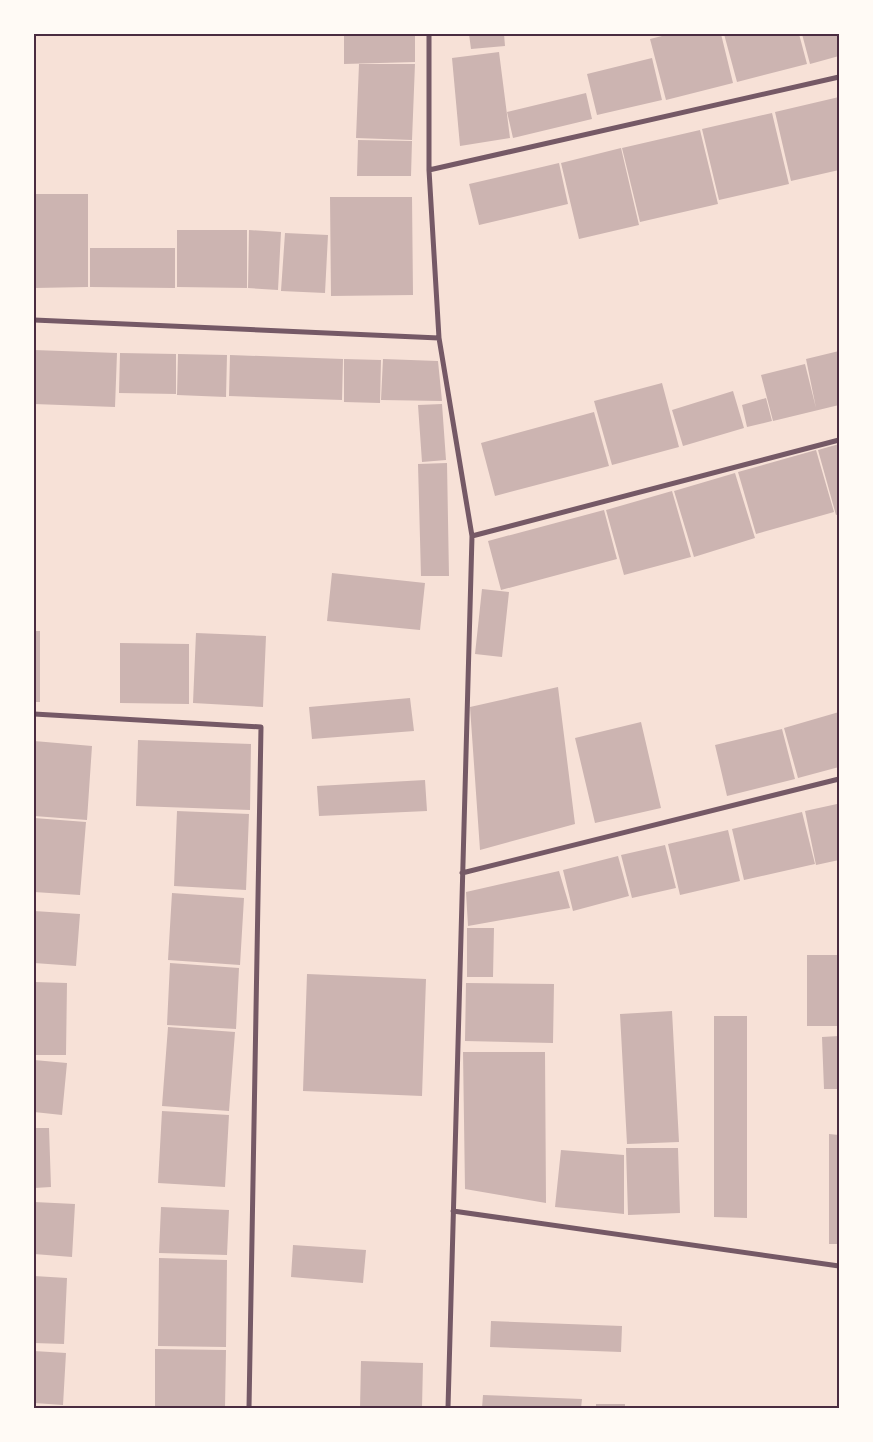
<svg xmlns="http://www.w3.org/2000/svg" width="873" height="1442" font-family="Jost,sans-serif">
  <rect width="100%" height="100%" fill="#f7e1d7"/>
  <path fill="#ccb4b1" d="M 344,34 L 415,34 L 415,62 L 344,64 Z
    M 469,34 L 504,34 L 505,46 L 471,49 Z
    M 670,34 L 721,34 L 733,83 L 666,100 L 650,39 Z
    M 724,34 L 799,34 L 807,64 L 737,82 Z
    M 802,34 L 839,34 L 839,56 L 810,64 Z
    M 499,52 L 510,138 L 460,146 L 452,58 Z
    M 652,58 L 662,100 L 597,115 L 587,74 Z
    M 359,64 L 415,64 L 412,140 L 356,138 Z
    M 586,93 L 592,119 L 513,138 L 507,112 Z
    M 839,97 L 839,170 L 791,181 L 775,112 Z
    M 772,113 L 789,184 L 719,200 L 702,129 Z
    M 700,130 L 718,204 L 640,222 L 622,148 Z
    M 358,140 L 412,141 L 411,176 L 357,176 Z
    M 621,148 L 639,225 L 579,239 L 561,163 Z
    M 559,163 L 568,204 L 479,225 L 469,184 Z
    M 34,194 L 88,194 L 88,287 L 34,288 Z
    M 330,197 L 412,197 L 413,295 L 331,296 Z
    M 177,230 L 247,230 L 247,288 L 177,287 Z
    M 249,230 L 281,232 L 278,290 L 248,288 Z
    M 285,233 L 328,235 L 325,293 L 281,291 Z
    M 90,248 L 175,248 L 175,288 L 90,287 Z
    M 34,350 L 117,353 L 115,407 L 34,404 Z
    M 839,351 L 839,405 L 773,421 L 761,375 L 805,364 L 816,408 L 806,359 Z
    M 120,353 L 176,354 L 176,394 L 119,393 Z
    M 178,354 L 227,355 L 226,397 L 177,395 Z
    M 230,355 L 343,359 L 342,400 L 229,396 Z
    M 344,359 L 381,360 L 380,403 L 344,402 Z
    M 383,359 L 438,361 L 442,401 L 381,400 Z
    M 662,383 L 679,447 L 612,465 L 594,401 Z
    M 733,391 L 744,428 L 683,446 L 672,410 Z
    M 766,398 L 772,421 L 747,427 L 742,405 Z
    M 442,404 L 446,460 L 422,462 L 418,405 Z
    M 594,412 L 609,466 L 495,496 L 481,443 Z
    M 839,444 L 839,514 L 836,515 L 818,450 Z
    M 816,450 L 834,512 L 756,534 L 738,472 Z
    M 447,463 L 449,576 L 421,576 L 418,464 Z
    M 735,473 L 755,538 L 694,557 L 674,491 Z
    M 672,491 L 691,557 L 624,575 L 606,510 Z
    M 604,510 L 617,559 L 501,590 L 488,541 Z
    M 332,573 L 425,583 L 420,630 L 327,621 Z
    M 482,589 L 509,592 L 502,657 L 475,654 Z
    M 34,631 L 40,631 L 40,702 L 34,702 Z
    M 196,633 L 266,636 L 263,707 L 193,703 Z
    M 120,643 L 189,644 L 189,704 L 120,703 Z
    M 558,687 L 575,824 L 480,850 L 470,707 Z
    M 410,698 L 414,731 L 312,739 L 309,707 Z
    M 839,712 L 839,767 L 798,778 L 784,728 Z
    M 641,722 L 661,808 L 595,823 L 575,738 Z
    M 782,729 L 795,779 L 727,796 L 715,745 Z
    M 138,740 L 251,744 L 250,810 L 136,806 Z
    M 34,741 L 92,746 L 87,820 L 34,816 Z
    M 425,780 L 427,811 L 319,816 L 317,786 Z
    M 837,804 L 839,816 L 839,860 L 816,865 L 805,811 Z
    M 177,811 L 249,814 L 246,890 L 174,886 Z
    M 802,812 L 815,864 L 744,880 L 732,829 Z
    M 34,818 L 86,822 L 80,895 L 34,892 Z
    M 728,830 L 740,881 L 680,895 L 668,844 Z
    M 665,845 L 676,888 L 632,898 L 621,855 Z
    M 618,856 L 629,896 L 573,911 L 563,870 Z
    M 559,871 L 570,908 L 468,926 L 466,892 Z
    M 172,893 L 244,898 L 240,965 L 168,960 Z
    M 34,911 L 80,914 L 76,966 L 34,963 Z
    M 467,928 L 494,928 L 493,977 L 467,977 Z
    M 807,955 L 839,955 L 839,1026 L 807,1026 Z
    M 170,963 L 239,968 L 236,1029 L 167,1025 Z
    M 307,974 L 426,979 L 422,1096 L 303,1091 Z
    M 34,982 L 67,983 L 66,1055 L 34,1055 Z
    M 466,983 L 554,984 L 553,1043 L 465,1041 Z
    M 672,1011 L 679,1142 L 627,1144 L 620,1014 Z
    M 714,1016 L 747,1016 L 747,1218 L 714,1217 Z
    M 168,1027 L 235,1032 L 229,1111 L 162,1106 Z
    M 839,1036 L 839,1089 L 824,1089 L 822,1037 Z
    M 463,1052 L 545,1052 L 546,1203 L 465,1189 Z
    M 34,1060 L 67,1063 L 62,1115 L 34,1112 Z
    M 162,1111 L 229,1115 L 225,1187 L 158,1183 Z
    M 34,1128 L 49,1128 L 51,1187 L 34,1188 Z
    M 829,1134 L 839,1135 L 839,1244 L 829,1244 Z
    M 626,1148 L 678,1148 L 680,1213 L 628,1215 Z
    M 561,1150 L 624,1155 L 624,1214 L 555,1207 Z
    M 34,1202 L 75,1204 L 72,1257 L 34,1254 Z
    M 161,1207 L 229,1210 L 227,1255 L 159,1253 Z
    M 293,1245 L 366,1250 L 363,1283 L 291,1277 Z
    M 159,1258 L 227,1260 L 226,1347 L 158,1346 Z
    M 34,1276 L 67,1278 L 64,1344 L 34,1343 Z
    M 491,1321 L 622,1326 L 621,1352 L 490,1347 Z
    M 155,1349 L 226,1350 L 225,1408 L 155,1408 Z
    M 34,1351 L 66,1353 L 63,1405 L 34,1403 Z
    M 361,1361 L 423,1363 L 422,1408 L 360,1408 Z
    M 483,1395 L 582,1399 L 581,1408 L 482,1408 Z
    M 596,1404 L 625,1404 L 625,1408 L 596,1408 Z"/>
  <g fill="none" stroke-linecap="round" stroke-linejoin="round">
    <path stroke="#755966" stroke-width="5" d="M 429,34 L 429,170 L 439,338 L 472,536 L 448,1408
      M 429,170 L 839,77
      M 34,320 L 439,338
      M 472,536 L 839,440
      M 34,714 L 261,727 L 249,1408
      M 462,873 L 839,779
      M 453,1211 L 839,1266"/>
  </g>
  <rect width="873" height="1442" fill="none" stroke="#fffaf5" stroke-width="70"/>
  <rect x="35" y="35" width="803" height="1372" fill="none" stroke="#4a2c40" stroke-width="2"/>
</svg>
